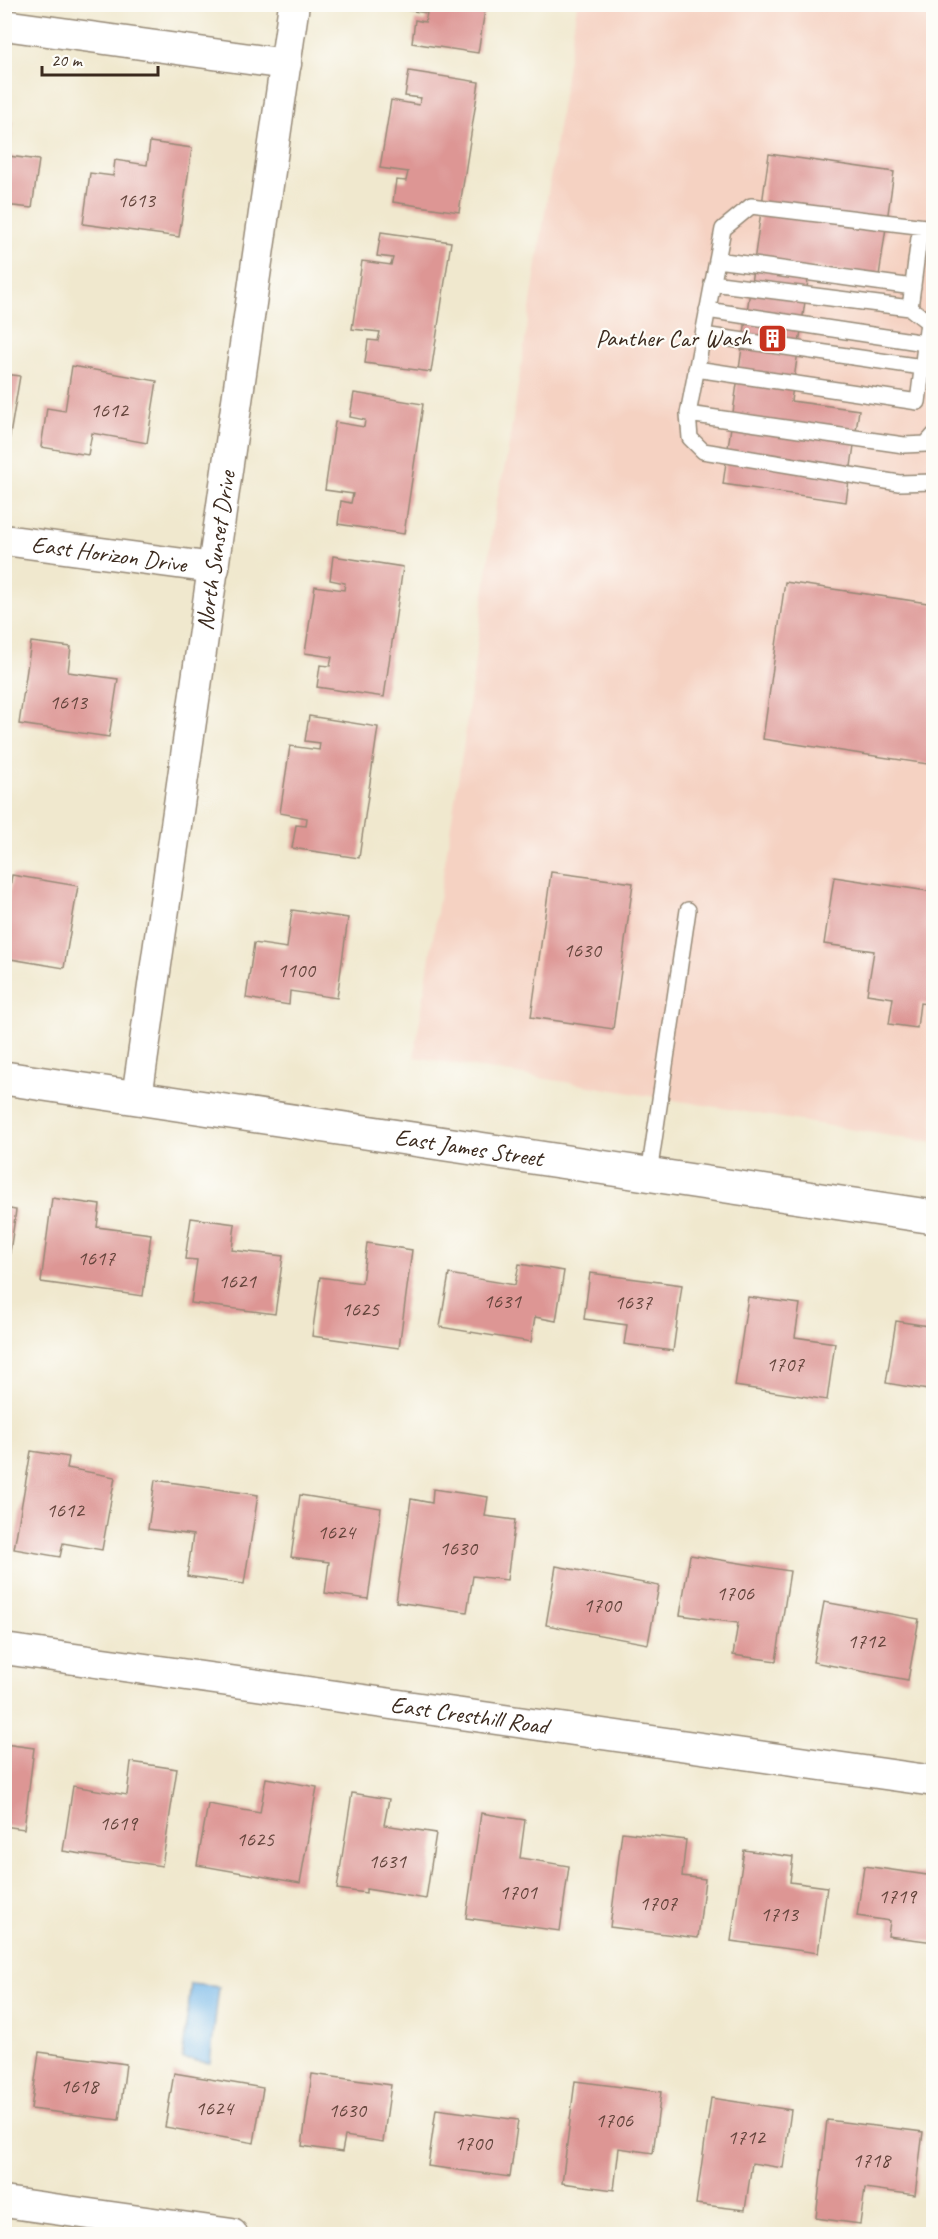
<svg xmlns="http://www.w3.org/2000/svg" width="938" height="2239" font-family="Caveat,sans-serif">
  <rect width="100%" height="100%" fill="#fdfcf7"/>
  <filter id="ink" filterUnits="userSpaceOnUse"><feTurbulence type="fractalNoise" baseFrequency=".0167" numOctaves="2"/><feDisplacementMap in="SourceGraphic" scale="12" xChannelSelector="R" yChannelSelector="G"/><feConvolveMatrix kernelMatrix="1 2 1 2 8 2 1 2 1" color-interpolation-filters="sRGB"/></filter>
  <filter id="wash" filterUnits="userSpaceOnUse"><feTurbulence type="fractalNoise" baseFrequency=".008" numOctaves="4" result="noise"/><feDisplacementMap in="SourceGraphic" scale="24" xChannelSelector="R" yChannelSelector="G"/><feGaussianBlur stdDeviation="1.35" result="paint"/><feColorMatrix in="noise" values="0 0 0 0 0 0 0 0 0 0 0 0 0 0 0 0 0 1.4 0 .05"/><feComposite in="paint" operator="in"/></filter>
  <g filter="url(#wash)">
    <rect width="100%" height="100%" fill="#f0e8ce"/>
    <path fill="#f5d2c2" d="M 577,5 L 933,5 L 933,1143 L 414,1057 L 463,749 L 497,499 L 507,457 Z"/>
    <path fill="#74b7e9" stroke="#587084" stroke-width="1.5" d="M 191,1984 L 219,1987 L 210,2063 L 182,2059 Z"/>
    <g id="blocks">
      <path fill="#dd9694" d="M 400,4 L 486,4 L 478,53 L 412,43 L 415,20 L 425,22 L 427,13 L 399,9 Z
        M 409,71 L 479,82 L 459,212 L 393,202 L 396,180 L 406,181 L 408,172 L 380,168 L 391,100 L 419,105 L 421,98 L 405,96 Z
        M 4,121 L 13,122 L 9,156 L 39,160 L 32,208 L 4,205 Z
        M 150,142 L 192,148 L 179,237 L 83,224 L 90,173 L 113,176 L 115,160 L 147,165 Z
        M 769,154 L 894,172 L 879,276 L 810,266 L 791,401 L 859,410 L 846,502 L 723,484 Z
        M 381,232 L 451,242 L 431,372 L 365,363 L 368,340 L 378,341 L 380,332 L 352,329 L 362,261 L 391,265 L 393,258 L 377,256 Z
        M 72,366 L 157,381 L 147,443 L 92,433 L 88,455 L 41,447 L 47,408 L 65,411 Z
        M 4,374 L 20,376 L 9,441 L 4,440 Z
        M 354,393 L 423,404 L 404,534 L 338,524 L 341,501 L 351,503 L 353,494 L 325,490 L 335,422 L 364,427 L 365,420 L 350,417 Z
        M 333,556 L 403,567 L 384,697 L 317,687 L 320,665 L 330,666 L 332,657 L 305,653 L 315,586 L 344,590 L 345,583 L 330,580 Z
        M 785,582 L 934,604 L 934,765 L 763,739 Z
        M 31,642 L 71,647 L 68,672 L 118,679 L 109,737 L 19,724 Z
        M 309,716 L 378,727 L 359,858 L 292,848 L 296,825 L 306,826 L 307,818 L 280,813 L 290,746 L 319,750 L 320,743 L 305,741 Z
        M 551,872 L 633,883 L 613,1029 L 531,1017 Z
        M 12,875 L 78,886 L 64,968 L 5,958 L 5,918 Z
        M 834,877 L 934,892 L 934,1005 L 920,1003 L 917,1028 L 889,1024 L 893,998 L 867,994 L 874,951 L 824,944 Z
        M 292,910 L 348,918 L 337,998 L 290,991 L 289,1005 L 246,998 L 254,943 L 287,948 Z
        M 52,1198 L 100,1205 L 97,1227 L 151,1234 L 143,1296 L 41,1282 Z
        M 4,1208 L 16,1210 L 8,1266 L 4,1266 Z
        M 191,1218 L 235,1224 L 232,1250 L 283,1256 L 275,1314 L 191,1303 L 197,1260 L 185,1259 Z
        M 367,1243 L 412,1250 L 399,1348 L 312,1336 L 320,1277 L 362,1283 Z
        M 519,1264 L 564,1271 L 556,1321 L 535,1317 L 531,1342 L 440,1327 L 449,1274 L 515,1285 Z
        M 590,1273 L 682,1285 L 673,1351 L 624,1344 L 627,1325 L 584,1319 Z
        M 748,1297 L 800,1304 L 795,1337 L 835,1343 L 827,1400 L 735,1386 Z
        M 896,1321 L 934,1327 L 934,1391 L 886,1383 Z
        M 31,1451 L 69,1457 L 67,1468 L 115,1477 L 102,1550 L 63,1543 L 60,1557 L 14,1549 Z
        M 155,1480 L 258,1495 L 244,1584 L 187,1576 L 193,1535 L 148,1529 Z
        M 433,1489 L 488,1497 L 485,1516 L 515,1520 L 507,1580 L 473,1576 L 467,1612 L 396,1602 L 411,1499 L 432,1503 Z
        M 300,1495 L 381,1508 L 368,1599 L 325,1593 L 329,1562 L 291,1557 Z
        M 690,1555 L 790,1571 L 776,1661 L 733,1655 L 738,1623 L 680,1615 Z
        M 556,1566 L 659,1586 L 648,1644 L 546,1625 Z
        M 824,1602 L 919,1619 L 908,1680 L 813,1662 Z
        M 4,1744 L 34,1748 L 24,1829 L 4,1826 Z
        M 131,1762 L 177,1769 L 162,1866 L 63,1851 L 73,1786 L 127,1795 Z
        M 266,1778 L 317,1787 L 300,1883 L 197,1865 L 208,1804 L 260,1813 Z
        M 352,1793 L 389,1799 L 384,1825 L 436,1833 L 426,1899 L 366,1889 L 366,1893 L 337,1889 Z
        M 481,1813 L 525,1820 L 520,1858 L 569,1866 L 560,1931 L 466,1918 Z
        M 622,1832 L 686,1840 L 682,1876 L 705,1879 L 698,1938 L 610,1927 Z
        M 744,1850 L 793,1857 L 790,1882 L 827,1887 L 818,1953 L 731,1941 Z
        M 864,1866 L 934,1876 L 934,1942 L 888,1936 L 890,1921 L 857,1916 Z
        M 39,2052 L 126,2064 L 119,2120 L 31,2109 Z
        M 174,2073 L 263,2088 L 254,2143 L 165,2127 Z
        M 312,2074 L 391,2085 L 383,2142 L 345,2136 L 342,2152 L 302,2146 Z
        M 575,2081 L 661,2092 L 653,2153 L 619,2148 L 614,2190 L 562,2183 Z
        M 711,2098 L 791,2110 L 783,2168 L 752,2163 L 745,2210 L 696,2204 Z
        M 436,2109 L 518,2120 L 510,2177 L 428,2166 Z
        M 827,2120 L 923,2132 L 915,2195 L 865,2188 L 860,2224 L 816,2218 Z"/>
    </g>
  </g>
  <g filter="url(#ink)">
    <use href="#blocks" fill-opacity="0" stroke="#968976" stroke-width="1.5"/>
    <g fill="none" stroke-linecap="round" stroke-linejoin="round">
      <defs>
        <path id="service" d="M 934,228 L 751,206 L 723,229 L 688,414 L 690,438 L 703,451 L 899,483 L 934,482
          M 934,229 L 919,238 L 910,308 L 928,322 L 934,323
          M 717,260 L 913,287
          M 712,283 L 910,308
          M 707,310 L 925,343
          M 703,335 L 922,367
          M 696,369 L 918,402 L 928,322
          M 688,414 L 904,445 L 926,444 L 934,435
          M 649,1174 L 688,910"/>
        <g id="minor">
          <path d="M 4,25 L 286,64"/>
          <path id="s1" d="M 4,540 L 214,568"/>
          <path id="s2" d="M 137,1097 L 294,4"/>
          <path id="s3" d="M 4,1649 L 934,1781"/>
          <path d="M 4,2202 L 232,2234"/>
        </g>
        <g id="tertiary">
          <path id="s4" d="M 4,1078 L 934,1217"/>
        </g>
      </defs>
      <use href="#service" stroke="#968976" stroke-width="18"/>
      <use href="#minor" stroke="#968976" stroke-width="33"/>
      <use href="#tertiary" stroke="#968976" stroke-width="36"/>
      <use href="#service" stroke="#fff" stroke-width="15"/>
      <use href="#minor" stroke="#fff" stroke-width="30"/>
      <use href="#tertiary" stroke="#fff" stroke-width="33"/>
    </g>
  </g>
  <defs>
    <symbol id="building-square" viewBox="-11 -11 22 22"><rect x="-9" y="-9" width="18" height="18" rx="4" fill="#c8321e" stroke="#fdfcf7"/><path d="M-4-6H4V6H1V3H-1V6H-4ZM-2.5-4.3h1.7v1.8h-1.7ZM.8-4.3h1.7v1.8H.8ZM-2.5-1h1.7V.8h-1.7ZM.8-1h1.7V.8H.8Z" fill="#fff"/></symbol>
  </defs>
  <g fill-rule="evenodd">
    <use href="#building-square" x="756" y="322" width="33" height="33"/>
  </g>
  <g text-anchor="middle" stroke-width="4.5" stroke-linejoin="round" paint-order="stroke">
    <g font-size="21" fill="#64453c">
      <text x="136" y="207">1613</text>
      <text x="109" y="417">1612</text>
      <text x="68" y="709">1613</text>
      <text x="582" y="957">1630</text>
      <text x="296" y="977">1100</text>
      <text x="96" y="1265">1617</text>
      <text x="237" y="1288">1621</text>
      <text x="502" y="1308">1631</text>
      <text x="633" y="1309">1637</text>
      <text x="360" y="1316">1625</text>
      <text x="785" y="1371">1707</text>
      <text x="65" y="1517">1612</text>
      <text x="336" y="1539">1624</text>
      <text x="458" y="1555">1630</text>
      <text x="735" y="1600">1706</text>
      <text x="602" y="1612">1700</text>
      <text x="866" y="1648">1712</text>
      <text x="118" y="1830">1619</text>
      <text x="255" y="1846">1625</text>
      <text x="387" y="1868">1631</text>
      <text x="518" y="1899">1701</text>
      <text x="897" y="1903">1719</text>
      <text x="658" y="1910">1707</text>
      <text x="779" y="1921">1713</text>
      <text x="79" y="2093">1618</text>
      <text x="214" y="2115">1624</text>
      <text x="347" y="2117">1630</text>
      <text x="614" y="2127">1706</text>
      <text x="746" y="2144">1712</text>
      <text x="473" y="2150">1700</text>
      <text x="871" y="2167">1718</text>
    </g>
    <g font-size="24" fill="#3b2a1e" stroke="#fdfcf7" text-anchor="end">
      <text x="751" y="346">Panther Car Wash</text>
    </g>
    <g font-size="24" fill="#3b2a1e" stroke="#fdfcf7">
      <text dy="8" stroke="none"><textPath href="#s2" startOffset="552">North Sunset Drive</textPath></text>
      <text dy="8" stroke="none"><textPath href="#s1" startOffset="106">East Horizon Drive</textPath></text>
      <text dy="8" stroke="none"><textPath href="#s4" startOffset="470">East James Street</textPath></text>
      <text dy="8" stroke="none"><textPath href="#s3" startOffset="470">East Cresthill Road</textPath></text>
    </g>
  </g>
  <rect width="938" height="2239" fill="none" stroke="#fdfcf7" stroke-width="24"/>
  <path d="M42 66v9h116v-9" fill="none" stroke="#3b2a1e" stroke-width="3"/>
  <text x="51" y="66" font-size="18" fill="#3b2a1e" stroke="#fdfcf7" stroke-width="4.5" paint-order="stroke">20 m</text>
</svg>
